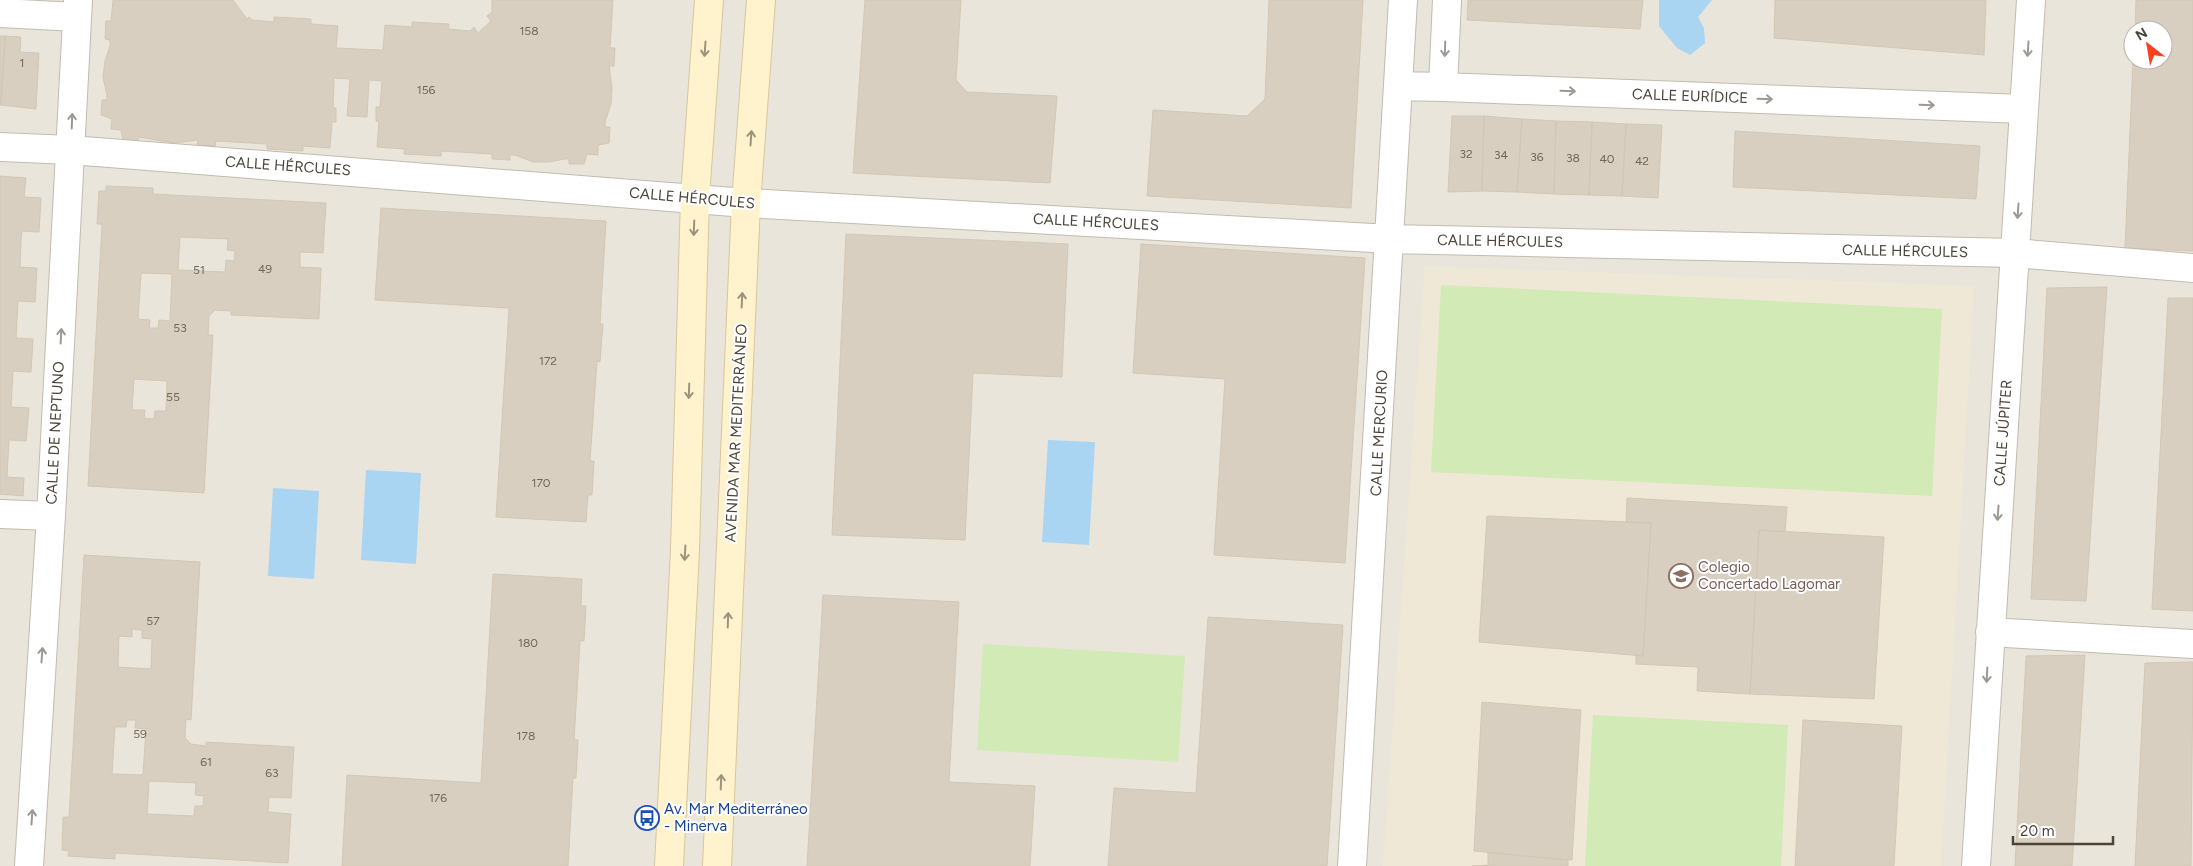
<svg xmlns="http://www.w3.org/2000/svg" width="2193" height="866" font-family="Figtree,sans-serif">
  <rect width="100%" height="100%" fill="#f6f3ec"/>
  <path fill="#eae5da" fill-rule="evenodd" d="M 0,0 L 2193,0 L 2193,866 L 0,866 ZM 2133,30 L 2163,30 L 2163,60 L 2133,60 Z"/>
  <path fill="#efe8d6" d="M 1425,266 L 1974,286 L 1941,866 L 1383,866 Z"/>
  <path fill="#d2eab5" d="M 1441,285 L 1942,309 L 1932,496 L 1431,472 Z
    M 983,644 L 1185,656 L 1178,762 L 977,750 Z
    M 1593,715 L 1788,725 L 1781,866 L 1585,866 Z"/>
  <path fill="#a9d4f2" d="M 1659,0 L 1712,0 L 1698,17 L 1704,28 L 1705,43 L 1690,55 L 1677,48 L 1659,26 Z
    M 1048,440 L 1095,442 L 1089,545 L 1042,542 Z
    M 366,470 L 421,473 L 416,564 L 361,560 Z
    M 273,488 L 319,491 L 314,579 L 268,576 Z"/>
  <path fill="#d8cfc1" stroke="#d3c7b4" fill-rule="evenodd" d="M 113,0 L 233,0 L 247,19 L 249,17 L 252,20 L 274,22 L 274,17 L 311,19 L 311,24 L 338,26 L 336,48 L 380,50 L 383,50 L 385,25 L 412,27 L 412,22 L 449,24 L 448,29 L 470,31 L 474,27 L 478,33 L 491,21 L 487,16 L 492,12 L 492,0 L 613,0 L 610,48 L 615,48 L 614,66 L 609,66 L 612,88 L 611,104 L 605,122 L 605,127 L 610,127 L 609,143 L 598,145 L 598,155 L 587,154 L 584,164 L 569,164 L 569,159 L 564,159 L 549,162 L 533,162 L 515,155 L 510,155 L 510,160 L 492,159 L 492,154 L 441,151 L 441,156 L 404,154 L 405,149 L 377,147 L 379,122 L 376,121 L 376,107 L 380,107 L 382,81 L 369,80 L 367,117 L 347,116 L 350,79 L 334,78 L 333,108 L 336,108 L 336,122 L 332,122 L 330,148 L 303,146 L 303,151 L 267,149 L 267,144 L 216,141 L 215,146 L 197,145 L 198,140 L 174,143 L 139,137 L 138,141 L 123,140 L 121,130 L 111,129 L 112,119 L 101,115 L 102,100 L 107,100 L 107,95 L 103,77 L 105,61 L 110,46 L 110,40 L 105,39 L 106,21 L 111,21 Z
    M 865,0 L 961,0 L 956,80 L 967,92 L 1057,96 L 1050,183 L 853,173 Z
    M 1269,0 L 1363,0 L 1351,208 L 1147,196 L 1153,110 L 1247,116 L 1265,99 Z
    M 1468,0 L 1643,0 L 1640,29 L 1467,20 Z
    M 1775,0 L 1986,0 L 1984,55 L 1774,38 Z
    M 2136,0 L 2193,0 L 2193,251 L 2125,248 L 2133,60 L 2163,60 L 2163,30 L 2135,30 Z
    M 0,36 L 5,36 L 1,105 L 0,105 Z
    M 5,36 L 21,37 L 20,52 L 39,53 L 36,109 L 1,105 Z
    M 1452,116 L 1484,116 L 1482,191 L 1448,192 Z
    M 1484,116 L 1522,119 L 1517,192 L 1482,191 Z
    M 1522,119 L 1556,121 L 1554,194 L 1517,192 Z
    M 1556,121 L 1592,122 L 1589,195 L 1554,194 Z
    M 1592,122 L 1626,124 L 1622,196 L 1589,195 Z
    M 1626,124 L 1662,125 L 1658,198 L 1622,196 Z
    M 1735,131 L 1980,146 L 1976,199 L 1733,187 Z
    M 0,176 L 26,178 L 24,197 L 41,198 L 39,232 L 22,231 L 21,240 L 20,267 L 37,268 L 35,302 L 18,301 L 16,338 L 33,339 L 31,372 L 13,371 L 11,407 L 29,408 L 26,441 L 9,440 L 7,477 L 24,478 L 23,496 L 0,494 Z
    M 106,186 L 153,188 L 153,194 L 326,203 L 323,253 L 300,252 L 300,267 L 321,268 L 319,319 L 231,315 L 231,311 L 215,310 L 209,316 L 208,335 L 213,335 L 204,493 L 88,486 L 102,224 L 97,224 L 99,191 L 106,191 ZM 180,237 L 228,239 L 227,250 L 235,251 L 234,261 L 226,260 L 225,272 L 178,270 ZM 141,273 L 172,274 L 170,321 L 159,320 L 158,328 L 149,328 L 150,320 L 138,319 ZM 134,379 L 167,381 L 166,411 L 155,411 L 154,419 L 144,418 L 145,410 L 132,410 Z
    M 381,208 L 606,221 L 600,324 L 603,324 L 600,362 L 597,361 L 590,461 L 594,461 L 592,495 L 588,495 L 586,522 L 496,517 L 509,308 L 375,300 Z
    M 846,234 L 1068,244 L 1062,377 L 973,373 L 965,540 L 832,535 Z
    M 1141,244 L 1365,258 L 1345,563 L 1214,555 L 1225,379 L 1133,373 Z
    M 2107,287 L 2086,601 L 2031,599 L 2047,288 Z
    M 2168,298 L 2193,298 L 2193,611 L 2152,609 Z
    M 1627,498 L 1787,507 L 1785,532 L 1759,530 L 1750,694 L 1697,691 L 1698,667 L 1636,664 L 1636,655 L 1643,656 L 1651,523 L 1626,522 Z
    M 1487,516 L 1651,523 L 1643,656 L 1479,642 Z
    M 1759,530 L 1884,537 L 1874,699 L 1750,694 Z
    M 84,555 L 200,562 L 191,720 L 186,719 L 185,738 L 191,744 L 206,746 L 206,742 L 294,747 L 291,798 L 269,797 L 268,812 L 291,814 L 288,863 L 115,853 L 115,859 L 68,856 L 69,851 L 62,850 L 63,817 L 69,817 ZM 132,629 L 142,630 L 142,638 L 152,639 L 151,669 L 118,667 L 119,636 L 132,637 ZM 127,720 L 136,720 L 135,728 L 146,729 L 143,775 L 112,774 L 115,727 L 126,727 ZM 149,781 L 196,783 L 195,795 L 204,796 L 203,806 L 195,806 L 194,816 L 147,814 Z
    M 493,574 L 582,579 L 581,606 L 586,606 L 584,641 L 580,641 L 574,740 L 578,740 L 576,778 L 573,778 L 568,866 L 342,866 L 347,775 L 481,783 Z
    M 823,595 L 959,602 L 949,782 L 1035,786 L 1030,866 L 807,866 Z
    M 1208,617 L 1343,625 L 1327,866 L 1108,866 L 1114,788 L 1196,793 Z
    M 2085,655 L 2072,866 L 2015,866 L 2026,656 Z
    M 2193,662 L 2191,866 L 2135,866 L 2145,663 Z
    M 1482,702 L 1581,710 L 1572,860 L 1474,851 Z
    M 1803,720 L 1902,726 L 1894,866 L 1795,866 Z
    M 1488,853 L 1568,860 L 1568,866 L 1472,866 L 1488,865 Z"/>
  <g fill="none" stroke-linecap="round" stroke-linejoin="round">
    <defs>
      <path id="street" d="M 1447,0 L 1443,87 L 2024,109
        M 0,13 L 77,17
        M 1399,86 L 1443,87
        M 0,147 L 71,150 L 746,203 L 1390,239 L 2015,253 L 2193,268
        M 0,514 L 51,516
        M 1990,632 L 2193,644
        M 29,866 L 51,516 L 78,0
        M 1352,866 L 1403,0
        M 1976,866 L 2031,0"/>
      <path id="secondary" d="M 669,866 L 685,550 L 695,197 L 709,0
        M 717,866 L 746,203 L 761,0"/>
    </defs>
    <use href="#street" stroke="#c2bbae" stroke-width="30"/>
    <use href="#secondary" stroke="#d6c79b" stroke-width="30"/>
    <use href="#street" stroke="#fff" stroke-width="28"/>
    <use href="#secondary" stroke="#fff3cd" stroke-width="28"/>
  </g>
  <defs><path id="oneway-shaft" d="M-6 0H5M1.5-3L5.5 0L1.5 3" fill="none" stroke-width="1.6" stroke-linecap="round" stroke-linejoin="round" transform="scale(1.25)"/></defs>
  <g stroke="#9c937c">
    <use href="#oneway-shaft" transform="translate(705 49) rotate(94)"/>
    <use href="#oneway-shaft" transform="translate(751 138) rotate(-86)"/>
    <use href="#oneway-shaft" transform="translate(694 228) rotate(92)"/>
    <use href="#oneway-shaft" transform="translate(742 300) rotate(-87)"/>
    <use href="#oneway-shaft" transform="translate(689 391) rotate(92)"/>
    <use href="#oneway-shaft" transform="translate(685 553) rotate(93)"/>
    <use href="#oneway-shaft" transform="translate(728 620) rotate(-88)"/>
    <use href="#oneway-shaft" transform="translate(721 782) rotate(-88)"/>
  </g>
  <g stroke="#9c9892">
    <use href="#oneway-shaft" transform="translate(1445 49) rotate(92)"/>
    <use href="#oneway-shaft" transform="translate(2028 49) rotate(94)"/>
    <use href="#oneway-shaft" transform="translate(1568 91) rotate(2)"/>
    <use href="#oneway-shaft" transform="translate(1765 99) rotate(2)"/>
    <use href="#oneway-shaft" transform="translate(1927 105) rotate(2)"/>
    <use href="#oneway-shaft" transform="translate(72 121) rotate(-88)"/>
    <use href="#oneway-shaft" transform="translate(2018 211) rotate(94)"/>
    <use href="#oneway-shaft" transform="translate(61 336) rotate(-87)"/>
    <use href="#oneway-shaft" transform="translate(1998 513) rotate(94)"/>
    <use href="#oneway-shaft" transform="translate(42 655) rotate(-86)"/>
    <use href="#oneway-shaft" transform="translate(1987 675) rotate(93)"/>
    <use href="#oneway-shaft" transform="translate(32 817) rotate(-86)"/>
  </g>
  <defs>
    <symbol id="school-ring" viewBox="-11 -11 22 22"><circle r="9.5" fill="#fff" stroke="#8d6e63" stroke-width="1.5"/><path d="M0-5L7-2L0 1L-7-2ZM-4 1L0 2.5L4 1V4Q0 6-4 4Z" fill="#8d6e63"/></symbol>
    <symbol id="bus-ring" viewBox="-11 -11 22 22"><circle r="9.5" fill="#fff" stroke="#1a4fb4" stroke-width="1.5"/><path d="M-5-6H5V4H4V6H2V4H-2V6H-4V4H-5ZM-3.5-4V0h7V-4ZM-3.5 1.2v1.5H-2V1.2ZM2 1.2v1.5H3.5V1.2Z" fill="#1a4fb4"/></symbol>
  </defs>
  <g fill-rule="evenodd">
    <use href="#school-ring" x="1667" y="562" width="28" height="28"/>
    <use href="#bus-ring" x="633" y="804" width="28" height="28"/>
  </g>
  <g text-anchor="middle" stroke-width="4" stroke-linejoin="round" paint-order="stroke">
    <g font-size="12" fill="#6e675b">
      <text x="529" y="35">158</text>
      <text x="22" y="67">1</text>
      <text x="426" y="94">156</text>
      <text x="1466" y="158">32</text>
      <text x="1501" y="159">34</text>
      <text x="1537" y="161">36</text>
      <text x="1573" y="162">38</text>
      <text x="1607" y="163">40</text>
      <text x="1642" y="165">42</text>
      <text x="265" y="273">49</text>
      <text x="199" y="274">51</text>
      <text x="180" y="332">53</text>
      <text x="548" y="365">172</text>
      <text x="173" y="401">55</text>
      <text x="541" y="487">170</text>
      <text x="153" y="625">57</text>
      <text x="528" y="647">180</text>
      <text x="140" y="738">59</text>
      <text x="526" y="740">178</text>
      <text x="206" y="766">61</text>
      <text x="272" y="777">63</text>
      <text x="438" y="802">176</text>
    </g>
    <g font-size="15" fill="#4b4439" stroke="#fff">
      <text transform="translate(1690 96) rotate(2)" y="5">CALLE EURÍDICE</text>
      <text transform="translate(288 166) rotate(4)" y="5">CALLE HÉRCULES</text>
      <text transform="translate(692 198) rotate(5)" y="5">CALLE HÉRCULES</text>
      <text transform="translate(1096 222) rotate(3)" y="5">CALLE HÉRCULES</text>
      <text transform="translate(1500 241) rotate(1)" y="5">CALLE HÉRCULES</text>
      <text transform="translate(1905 251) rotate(1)" y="5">CALLE HÉRCULES</text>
      <text transform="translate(55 433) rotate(-87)" y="5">CALLE DE NEPTUNO</text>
      <text transform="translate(736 433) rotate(-87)" y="5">AVENIDA MAR MEDITERRÁNEO</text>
      <text transform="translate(1379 433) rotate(-87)" y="5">CALLE MERCURIO</text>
      <text transform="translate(2003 433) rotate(-86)" y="5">CALLE JÚPITER</text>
    </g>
    <g font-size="15" fill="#785e54" stroke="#fff" text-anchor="start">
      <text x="1698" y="572">Colegio<tspan x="1698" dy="17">Concertado Lagomar</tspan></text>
    </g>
    <g font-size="15" fill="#164399" stroke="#fff" text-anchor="start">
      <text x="664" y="814">Av. Mar Mediterráneo<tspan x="664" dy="17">- Minerva</tspan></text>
    </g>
  </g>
  <g transform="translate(2148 45) rotate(329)"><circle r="24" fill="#ffffff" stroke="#b7b4b0"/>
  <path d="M0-4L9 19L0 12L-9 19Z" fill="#fc3f1d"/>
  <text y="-8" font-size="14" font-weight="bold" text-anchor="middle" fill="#4b4439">N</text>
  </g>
  <path d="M2013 836v8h100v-8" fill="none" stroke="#4b4439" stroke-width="2.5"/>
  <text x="2020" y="836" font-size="15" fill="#4b4439" stroke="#ffffff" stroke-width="4" paint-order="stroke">20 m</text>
</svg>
